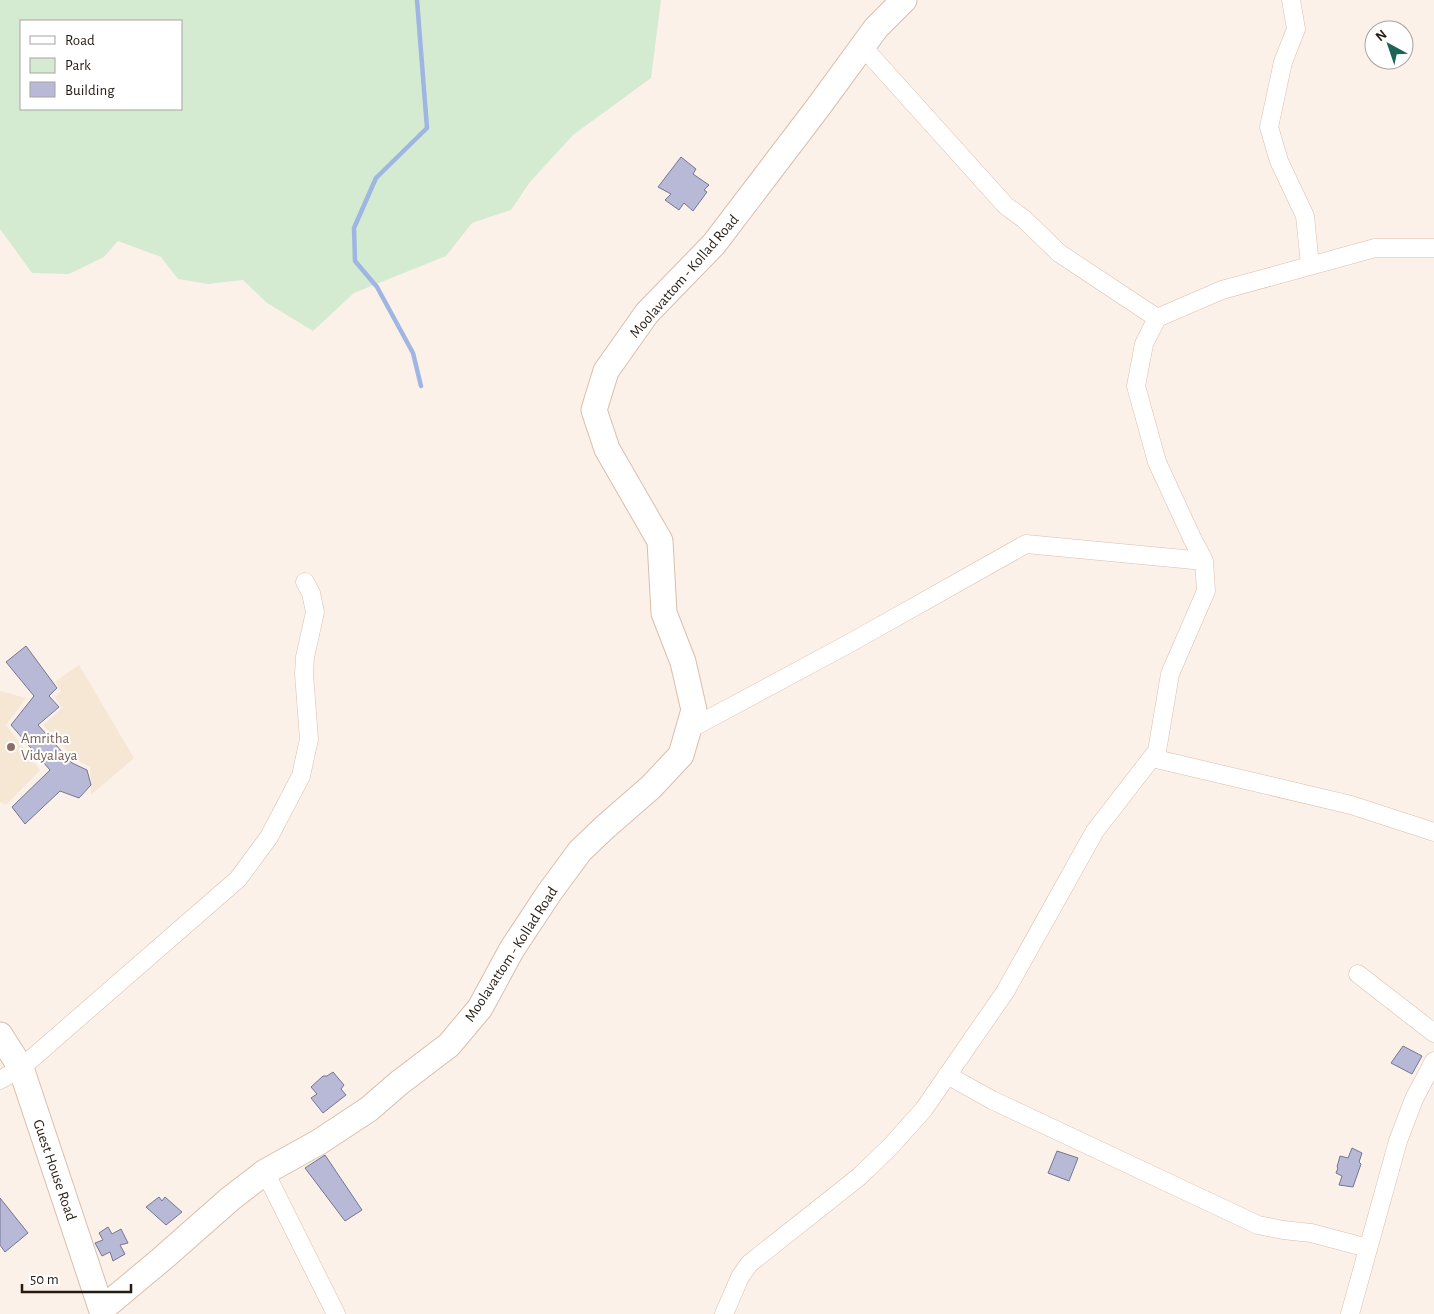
<svg xmlns="http://www.w3.org/2000/svg" width="1434" height="1314" font-family="'Alegreya Sans',sans-serif">
  <rect width="100%" height="100%" fill="#fcf1e9"/>
  <path fill="#f5e7d4" d="M 79,665 L 134,758 L 91,795 L 90,767 L 74,758 L 43,725 L 62,708 L 55,698 L 61,691 L 55,682 Z
    M 0,691 L 26,698 L 6,725 L 40,770 L 6,805 L 0,802 Z"/>
  <path fill="#d4ebd2" fill-rule="evenodd" d="M 0,0 L 661,0 L 651,78 L 573,135 L 530,182 L 511,210 L 472,223 L 446,256 L 354,293 L 313,331 L 267,303 L 243,280 L 208,284 L 178,279 L 161,257 L 118,241 L 104,257 L 69,274 L 32,273 L 0,229 ZM 21,21 L 181,21 L 181,109 L 21,109 Z"/>
  <g fill="none" stroke-linecap="round" stroke-linejoin="round">
    <path stroke="#9fb6e2" stroke-width="4.5" d="M 417,0 L 427,128 L 376,178 L 354,228 L 355,261 L 377,287 L 413,353 L 421,386"/>
  </g>
  <path fill="#b7b9d6" stroke="#747691" d="M 681,157 L 696,169 L 693,174 L 709,185 L 704,190 L 707,192 L 693,211 L 684,203 L 679,210 L 665,200 L 671,194 L 658,187 Z
    M 26,646 L 57,688 L 49,696 L 59,707 L 38,725 L 72,763 L 87,770 L 91,785 L 79,798 L 60,791 L 25,824 L 12,807 L 50,770 L 11,725 L 34,696 L 6,662 Z
    M 1403,1046 L 1422,1056 L 1412,1074 L 1391,1063 Z
    M 333,1072 L 344,1085 L 341,1089 L 346,1095 L 323,1113 L 311,1098 L 317,1094 L 311,1087 L 323,1076 L 327,1076 Z
    M 1352,1148 L 1362,1153 L 1359,1162 L 1361,1164 L 1353,1187 L 1339,1185 L 1342,1176 L 1336,1173 L 1338,1168 L 1337,1167 L 1340,1156 L 1348,1158 Z
    M 1057,1151 L 1078,1158 L 1069,1181 L 1048,1173 Z
    M 325,1155 L 362,1210 L 345,1221 L 305,1168 Z
    M 159,1197 L 162,1201 L 165,1197 L 182,1212 L 166,1225 L 146,1207 Z
    M 0,1198 L 28,1233 L 5,1252 L 0,1245 Z
    M 108,1227 L 112,1234 L 121,1229 L 128,1243 L 120,1245 L 125,1254 L 113,1261 L 110,1252 L 102,1256 L 95,1243 L 103,1240 L 99,1233 Z"/>
  <g fill="none" stroke-linecap="round" stroke-linejoin="round">
    <defs>
      <path id="minor" d="M 1291,0 L 1296,29 L 1283,62 L 1269,127 L 1279,161 L 1305,216 L 1310,265
        M 863,47 L 1006,206 L 1024,219 L 1059,253 L 1157,318
        M 688,730 L 850,643 L 1026,544 L 1204,561
        M 1152,758 L 1351,805 L 1434,832
        M 1358,974 L 1434,1033
        M 947,1075 L 992,1100 L 1258,1225 L 1283,1230 L 1311,1233 L 1368,1248
        M 0,1080 L 21,1068 L 238,879 L 269,837 L 301,776 L 309,739 L 304,674 L 305,657 L 315,612 L 311,593 L 305,582
        M 265,1172 L 336,1314
        M 724,1314 L 740,1277 L 749,1264 L 860,1176 L 891,1146 L 924,1109 L 1005,992 L 1095,831 L 1157,751 L 1170,674 L 1206,591 L 1204,561 L 1192,538 L 1157,462 L 1136,386 L 1144,344 L 1157,318 L 1222,290 L 1375,248 L 1434,248
        M 1350,1314 L 1398,1141 L 1414,1099 L 1434,1061"/>
      <path id="secondary" d="M 0,1035 L 21,1068 L 103,1314
        M 102,1309 L 163,1258 L 230,1199 L 265,1172 L 319,1142 L 369,1109 L 399,1083 L 449,1045 L 480,1008 L 512,949 L 549,893 L 580,851 L 604,828 L 651,787 L 681,755 L 694,710 L 683,662 L 664,613 L 660,541 L 607,449 L 594,410 L 606,371 L 647,313 L 714,244 L 819,106 L 876,28 L 904,0"/>
    </defs>
    <use href="#minor" stroke="#d9beab" stroke-width="19"/>
    <use href="#secondary" stroke="#d9beab" stroke-width="27"/>
    <use href="#minor" stroke="#fff" stroke-width="18"/>
    <use href="#secondary" stroke="#fff" stroke-width="25"/>
  </g>
  <circle fill="#8d6e63" stroke="#fff" stroke-width="2" cx="11" cy="747" r="5"/>
  <g text-anchor="middle" stroke-width="4" stroke-linejoin="round" paint-order="stroke">
    <g font-size="15" fill="#241b13" stroke="#fff">
      <text transform="translate(684 276) rotate(-49)" y="5">Moolavattom - Kollad Road</text>
      <text transform="translate(511 954) rotate(-57)" y="5">Moolavattom - Kollad Road</text>
      <text transform="translate(55 1170) rotate(71)" y="5">Guest House Road</text>
    </g>
    <g font-size="15" fill="#785e54" stroke="#fff" text-anchor="start">
      <text x="21" y="743">Amritha<tspan x="21" dy="17">Vidyalaya</tspan></text>
    </g>
  </g>
  <rect x="20" y="20" width="162" height="90" fill="#ffffff" stroke="#a7a4a1"/>
  <rect x="30" y="36" width="25" height="8" fill="#ffffff" stroke="#a7a4a1"/>
  <text x="65" y="45" font-size="15" fill="#241b13">Road</text>
  <rect x="30" y="58" width="25" height="15" fill="#d4ebd2" stroke="#a7a4a1"/>
  <text x="65" y="70" font-size="15" fill="#241b13">Park</text>
  <rect x="30" y="82" width="25" height="15" fill="#b7b9d6" stroke="#a7a4a1"/>
  <text x="65" y="95" font-size="15" fill="#241b13">Building</text>
  <g transform="translate(1389 45) rotate(320)"><circle r="24" fill="#ffffff" stroke="#a7a4a1"/>
  <path d="M0-4L9 19L0 12L-9 19Z" fill="#1d6458"/>
  <text y="-8" font-size="14" font-weight="bold" text-anchor="middle" fill="#241b13">N</text>
  </g>
  <path d="M22 1284v8h109v-8" fill="none" stroke="#241b13" stroke-width="2.5"/>
  <text x="30" y="1284" font-size="15" fill="#241b13" stroke="#ffffff" stroke-width="4" paint-order="stroke">50 m</text>
</svg>
